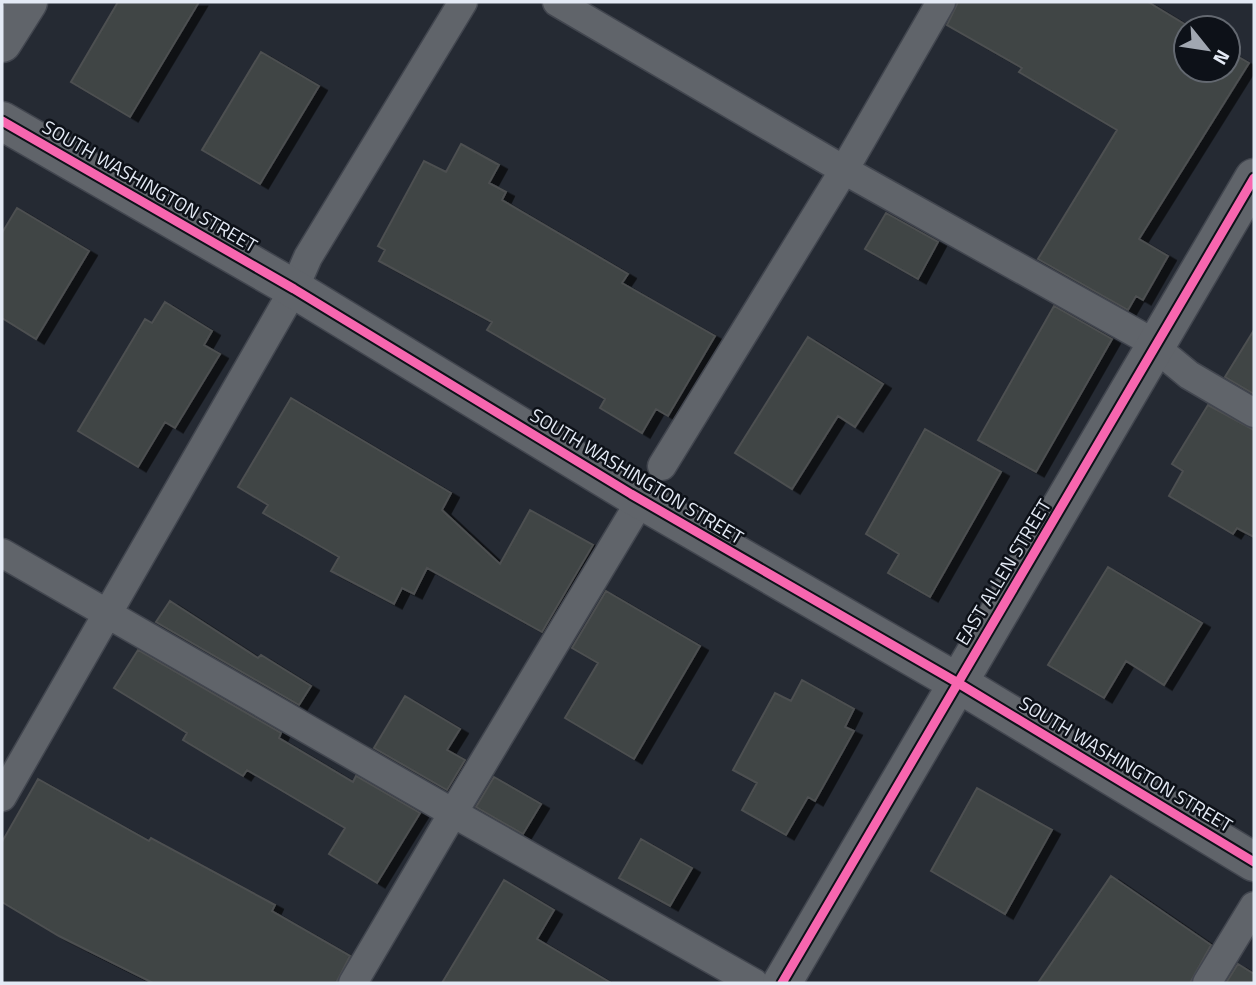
<svg xmlns="http://www.w3.org/2000/svg" width="1256" height="985" font-family="'Titillium Web',sans-serif">
  <defs>
    <filter id="shadow"><feDropShadow dx="8" dy="4.5" stdDeviation="0" flood-color="#0009"/></filter>
  </defs>
  <rect width="100%" height="100%" fill="#252a33"/>
  <path fill="#3f4444" stroke="#4d5051" stroke-width="2" filter="url(#shadow)" d="M 118,2 L 199,2 L 130,117 L 71,82 Z
    M 958,2 L 1148,2 L 1191,28 L 1186,28 L 1186,70 L 1228,70 L 1228,51 L 1249,63 L 1139,239 L 1168,256 L 1143,300 L 1136,296 L 1128,310 L 1038,259 L 1117,130 L 1019,72 L 1022,68 L 947,25 Z
    M 261,52 L 319,86 L 260,184 L 202,150 Z
    M 461,144 L 499,165 L 489,183 L 506,192 L 502,200 L 628,274 L 622,283 L 715,336 L 668,416 L 656,409 L 642,433 L 600,408 L 605,399 L 487,330 L 492,322 L 379,261 L 385,250 L 378,246 L 424,161 L 446,172 Z
    M 17,208 L 89,251 L 36,339 L 2,318 L 2,233 Z
    M 886,213 L 938,242 L 918,279 L 865,249 Z
    M 165,302 L 212,331 L 204,345 L 220,354 L 175,428 L 165,422 L 138,467 L 78,431 L 145,319 L 152,323 Z
    M 1054,306 L 1112,339 L 1036,472 L 978,440 Z
    M 1254,330 L 1254,394 L 1225,377 Z
    M 808,337 L 883,384 L 855,427 L 838,416 L 792,489 L 735,453 Z
    M 291,398 L 451,493 L 442,510 L 500,564 L 530,510 L 593,545 L 542,632 L 427,568 L 414,594 L 402,588 L 394,604 L 331,571 L 339,557 L 263,513 L 268,505 L 238,487 Z
    M 1208,405 L 1254,430 L 1254,537 L 1237,528 L 1233,534 L 1169,496 L 1183,471 L 1172,464 Z
    M 925,429 L 1001,472 L 930,597 L 888,573 L 899,554 L 866,534 Z
    M 1108,567 L 1202,623 L 1164,685 L 1126,661 L 1104,698 L 1048,665 Z
    M 606,591 L 700,646 L 634,759 L 565,718 L 598,663 L 572,648 Z
    M 170,601 L 258,658 L 261,655 L 311,686 L 299,705 L 156,622 Z
    M 138,650 L 281,733 L 279,738 L 353,782 L 356,776 L 420,813 L 377,883 L 329,854 L 345,828 L 247,770 L 243,776 L 183,740 L 187,733 L 114,688 Z
    M 802,680 L 854,709 L 845,727 L 854,731 L 815,801 L 808,797 L 786,835 L 742,810 L 757,783 L 733,770 L 775,693 L 791,701 Z
    M 405,696 L 460,729 L 447,750 L 465,760 L 447,790 L 374,748 Z
    M 494,777 L 541,804 L 523,834 L 476,807 Z
    M 38,779 L 149,841 L 151,838 L 275,905 L 272,911 L 350,956 L 336,983 L 153,983 L 59,936 L 2,902 L 2,842 Z
    M 977,788 L 1052,830 L 1005,914 L 931,871 Z
    M 641,839 L 692,868 L 670,906 L 619,878 Z
    M 1111,876 L 1211,945 L 1190,983 L 1038,983 Z
    M 504,880 L 554,910 L 537,939 L 611,983 L 442,983 Z
    M 1238,964 L 1254,974 L 1254,983 L 1226,983 Z"/>
  <g fill="none" stroke-linecap="round" stroke-linejoin="round">
    <defs>
      <path id="service" d="M 557,2 L 844,170 L 1143,337 L 1189,375 L 1254,413
        M 662,466 L 844,170 L 941,2
        M 641,500 L 453,813 L 754,983
        M 2,553 L 453,813 L 353,983
        M 2,797 L 294,289 L 308,257 L 463,2
        M 1207,983 L 1254,906"/>
      <path id="minor" d="M 2,43 L 28,2
        M 2,121 L 294,289 L 631,494 L 958,683 L 1254,862
        M 782,983 L 1254,178"/>
    </defs>
    <use href="#service" stroke="#42464f" stroke-width="31"/>
    <use href="#minor" stroke="#42464f" stroke-width="41"/>
    <use href="#service" stroke="#60646a" stroke-width="28"/>
    <use href="#minor" stroke="#60646a" stroke-width="38"/>
    <defs>
      <path id="cycleway" d="M 2,121 L 294,289 L 631,494 L 958,683 L 1254,862
        M 782,983 L 1254,178"/>
    </defs>
    <use href="#cycleway" stroke="#0d1118" stroke-width="13"/>
    <use href="#cycleway" stroke="#f766af" stroke-width="9"/>
  </g>
  <g text-anchor="middle" stroke-width="5" stroke-linejoin="round" paint-order="stroke">
    <g font-size="19" fill="#e4eaf5" stroke="#0d1118">
      <text transform="translate(150 186) rotate(30)" y="7">SOUTH WASHINGTON STREET</text>
      <text transform="translate(637 476) rotate(31)" y="7">SOUTH WASHINGTON STREET</text>
      <text transform="translate(1003 572) rotate(-59)" y="7">EAST ALLEN STREET</text>
      <text transform="translate(1126 764) rotate(31)" y="7">SOUTH WASHINGTON STREET</text>
    </g>
  </g>
  <rect width="1256" height="985" fill="none" stroke="#e4eaf5" stroke-width="7"/>
  <g transform="translate(1207 49) rotate(120)"><circle r="33" fill="#0d1118" stroke="#636870" stroke-width="2"/>
  <path d="M0-5L12 26L0 18L-12 26Z" fill="#a1a7b1"/>
  <text y="-10" font-size="19" font-weight="bold" text-anchor="middle" fill="#e4eaf5">N</text>
  </g>
</svg>
